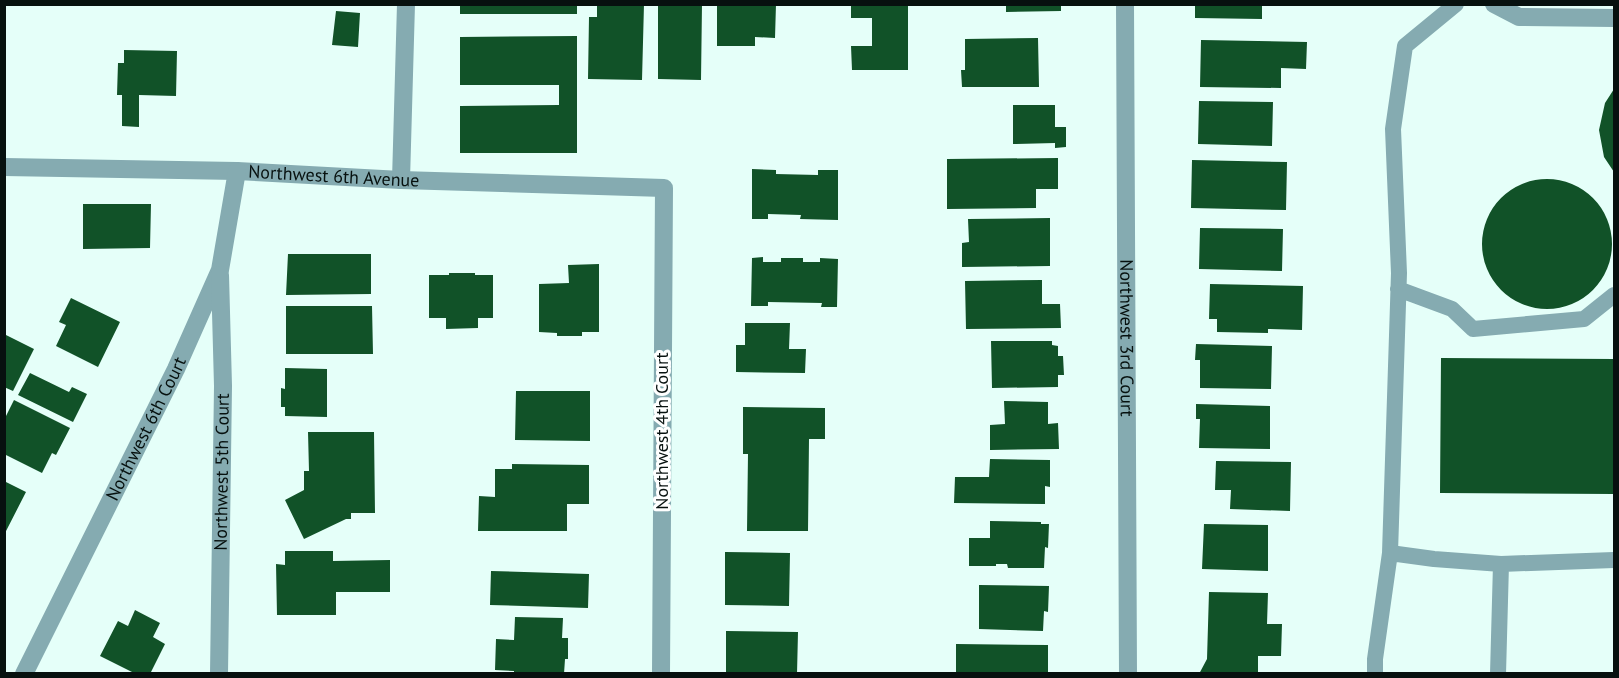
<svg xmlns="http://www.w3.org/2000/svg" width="1619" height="678" font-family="'PT Sans',sans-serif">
  <rect width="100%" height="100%" fill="#e5fff9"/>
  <path fill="#115228" d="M 460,4 L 577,4 L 577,14 L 460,14 Z
    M 597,4 L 644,4 L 642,80 L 588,79 L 589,17 L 597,17 Z
    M 658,4 L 702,4 L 701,80 L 658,79 Z
    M 717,4 L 776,4 L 775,38 L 755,37 L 755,46 L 717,46 Z
    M 851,4 L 908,4 L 908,70 L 852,70 L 851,46 L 872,46 L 872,18 L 851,18 Z
    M 1006,4 L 1061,4 L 1061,11 L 1006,12 Z
    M 1195,4 L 1262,4 L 1262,19 L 1195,18 Z
    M 336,11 L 360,13 L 358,47 L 332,45 Z
    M 577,36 L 577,153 L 460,153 L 460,106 L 559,105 L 559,85 L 460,85 L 460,37 Z
    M 1038,38 L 1039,87 L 962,87 L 961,70 L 965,70 L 965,39 Z
    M 1201,40 L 1307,42 L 1306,69 L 1281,68 L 1281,88 L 1200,87 Z
    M 124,50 L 177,51 L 176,96 L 139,95 L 139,127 L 122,126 L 122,95 L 117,95 L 118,63 L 124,63 Z
    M 1614,89 L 1614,172 L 1604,157 L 1599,130 L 1605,103 Z
    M 1199,101 L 1273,102 L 1272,146 L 1198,144 Z
    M 1013,105 L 1055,105 L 1055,127 L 1066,127 L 1066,147 L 1055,148 L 1055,143 L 1013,144 Z
    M 1058,158 L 1058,189 L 1036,189 L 1036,208 L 947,209 L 947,159 Z
    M 1192,160 L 1287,162 L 1286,210 L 1191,208 Z
    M 752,169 L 776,170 L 776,174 L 818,175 L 818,170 L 838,170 L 838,220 L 800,219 L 801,215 L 768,214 L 768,219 L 752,219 Z
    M1482 244a65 65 0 1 1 130 0a65 65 0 1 1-130 0Z
    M 83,204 L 151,204 L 150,248 L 83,249 Z
    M 1050,218 L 1050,266 L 962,267 L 962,243 L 969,242 L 968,219 Z
    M 1200,228 L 1283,229 L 1282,271 L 1199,269 Z
    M 288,254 L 371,254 L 371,294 L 286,295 Z
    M 763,257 L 763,262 L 781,262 L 781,258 L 803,258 L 803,262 L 820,262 L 820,258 L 838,259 L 837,307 L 821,307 L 822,303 L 768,302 L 768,306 L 751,306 L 752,258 Z
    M 599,264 L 599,332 L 582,332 L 582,336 L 557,336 L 557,333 L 539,332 L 539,284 L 569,283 L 568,265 Z
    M 449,273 L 475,273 L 475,275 L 493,275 L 493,318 L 478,318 L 478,328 L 446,329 L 446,318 L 429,318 L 429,275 L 449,275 Z
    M 1042,280 L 1042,304 L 1060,304 L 1061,328 L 966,329 L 965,281 Z
    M 1210,284 L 1303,286 L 1302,330 L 1268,329 L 1268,333 L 1217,332 L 1217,319 L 1209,319 Z
    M 71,298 L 120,322 L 98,367 L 56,346 L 66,325 L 59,322 Z
    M 286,306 L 372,306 L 373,354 L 286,354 Z
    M 745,323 L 790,323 L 789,349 L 806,349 L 805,373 L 736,372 L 736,345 L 745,345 Z
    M 4,334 L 34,349 L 13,391 L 4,387 Z
    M 991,341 L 1052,341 L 1052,345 L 1058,346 L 1058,356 L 1063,356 L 1064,375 L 1058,375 L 1058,387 L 992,388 Z
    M 1196,344 L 1272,346 L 1271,389 L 1200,388 L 1200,360 L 1195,360 Z
    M 1441,358 L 1614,359 L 1614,494 L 1440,493 Z
    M 285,368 L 327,369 L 327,417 L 285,416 L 285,407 L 281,407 L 281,388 L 285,389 Z
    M 30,373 L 69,392 L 72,387 L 87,394 L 73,422 L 18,395 Z
    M 516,391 L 590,391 L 590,441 L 515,440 Z
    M 14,400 L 70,428 L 56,455 L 52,453 L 42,473 L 4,454 L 4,435 L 6,432 L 4,431 L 4,420 Z
    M 1004,401 L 1048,402 L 1048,424 L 1058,423 L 1059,449 L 990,450 L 990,425 L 1005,424 Z
    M 1196,404 L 1270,406 L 1270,449 L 1199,448 L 1200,419 L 1196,419 Z
    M 743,407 L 825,408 L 825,439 L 809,439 L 808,531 L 747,531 L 748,454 L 743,454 Z
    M 308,432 L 374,432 L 375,513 L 351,513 L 351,519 L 346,519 L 304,539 L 285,500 L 304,490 L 304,471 L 309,471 Z
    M 990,459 L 1050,460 L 1050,487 L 1045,486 L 1045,504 L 954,503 L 955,477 L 989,477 Z
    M 1216,461 L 1291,462 L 1290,511 L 1230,509 L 1231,490 L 1215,490 Z
    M 512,464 L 589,465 L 589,504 L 567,504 L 567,531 L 478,531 L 479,496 L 495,497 L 495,469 L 512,469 Z
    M 4,481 L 26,492 L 4,535 Z
    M 990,521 L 1041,522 L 1041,524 L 1049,524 L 1048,548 L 1045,547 L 1044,568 L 1008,568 L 1007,564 L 996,564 L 996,566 L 969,566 L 969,538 L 990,538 Z
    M 1204,524 L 1268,525 L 1268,571 L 1202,569 Z
    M 285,551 L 333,551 L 333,561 L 390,560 L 390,592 L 336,592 L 336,615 L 277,615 L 276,564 L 285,565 Z
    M 725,552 L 790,553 L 789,606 L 725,605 Z
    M 491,571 L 589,574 L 588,608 L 490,605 Z
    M 979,585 L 1049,586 L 1048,612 L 1044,611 L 1043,631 L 979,629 Z
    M 1209,592 L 1268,593 L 1267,624 L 1282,624 L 1281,656 L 1258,656 L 1258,674 L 1199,674 L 1207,659 Z
    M 135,610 L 160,623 L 153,637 L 165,644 L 150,674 L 136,674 L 100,656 L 118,621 L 128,626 Z
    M 515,617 L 563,618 L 562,638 L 568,638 L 568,659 L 565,659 L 564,674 L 514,674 L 514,671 L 495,670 L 496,639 L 514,640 Z
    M 726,631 L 798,632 L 797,674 L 726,674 Z
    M 956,644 L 1048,645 L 1048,673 L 956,674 Z"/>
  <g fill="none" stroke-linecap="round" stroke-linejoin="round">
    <path stroke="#85abb1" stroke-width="16" d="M 1398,289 L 1452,309 L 1473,329 L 1584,319 L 1614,295
      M 1390,553 L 1434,559 L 1501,564 L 1614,560
      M 1375,674 L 1375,659 L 1390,553 L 1399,273 L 1393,129 L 1405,46 L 1456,4
      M 1498,674 L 1501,564"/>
    <g stroke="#85abb1" stroke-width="18">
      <path id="s1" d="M 1125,4 L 1128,674"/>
      <path d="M 1494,4 L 1519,17 L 1614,18"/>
      <path id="s2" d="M 4,167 L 237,171 L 401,180 L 664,188 L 661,674"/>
      <path d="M 401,180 L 406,4"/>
      <path id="s3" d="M 24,674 L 176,369 L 220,270 L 237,171"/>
      <path id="s4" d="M 219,674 L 223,386 L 220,275"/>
    </g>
  </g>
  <g text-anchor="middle" stroke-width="6" stroke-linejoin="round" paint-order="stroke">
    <g font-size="18" fill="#07110f" stroke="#fff">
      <text dy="6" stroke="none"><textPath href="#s2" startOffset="330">Northwest 6th Avenue</textPath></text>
      <text dy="6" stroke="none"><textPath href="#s1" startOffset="334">Northwest 3rd Court</textPath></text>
      <text dy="6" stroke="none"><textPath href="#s3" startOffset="274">Northwest 6th Court</textPath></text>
      <text transform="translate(662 431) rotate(-90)" y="6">Northwest 4th Court</text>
      <text dy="6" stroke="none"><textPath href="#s4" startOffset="202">Northwest 5th Court</textPath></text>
    </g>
  </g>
  <rect width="1619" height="678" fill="none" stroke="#07110f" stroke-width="12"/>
</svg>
